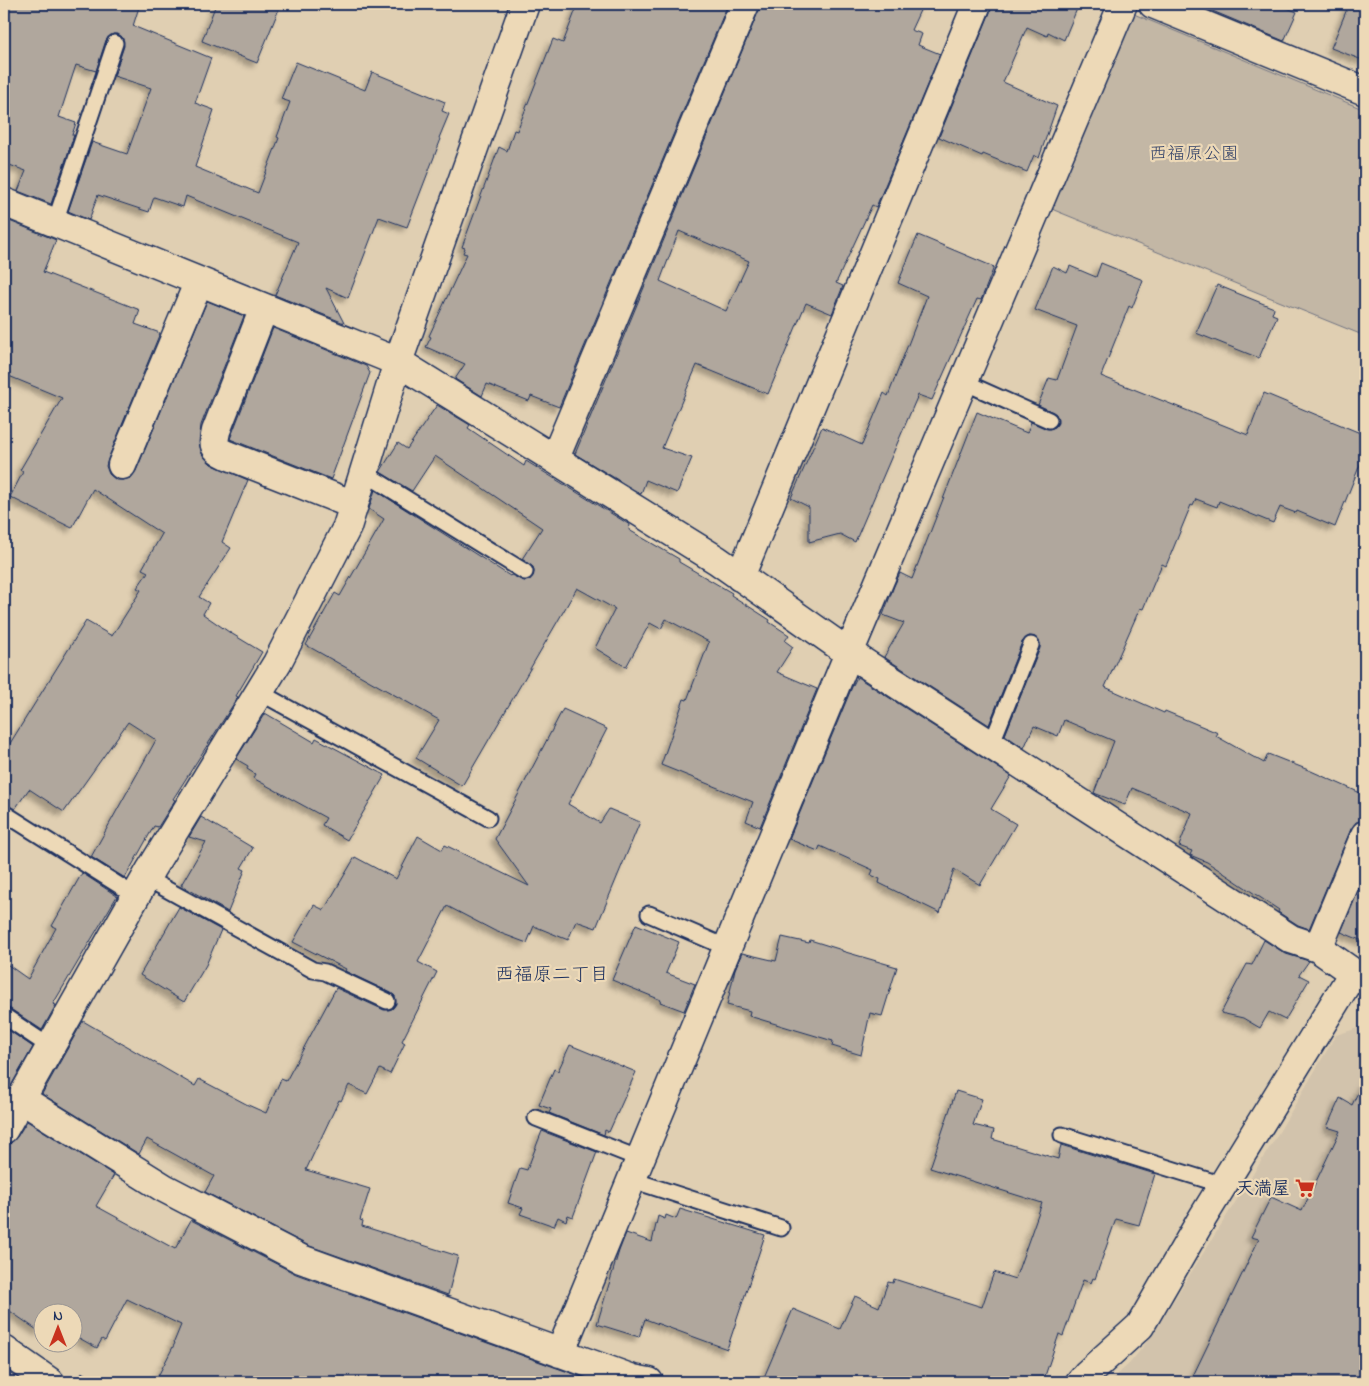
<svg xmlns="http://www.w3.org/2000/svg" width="1369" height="1386" font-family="'Indie Flower','Klee One',sans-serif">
  <defs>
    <filter id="shadow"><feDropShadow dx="-4.5" dy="4.5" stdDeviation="2.5" flood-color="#0004"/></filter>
  </defs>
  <rect width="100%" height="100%" fill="#e0cfb2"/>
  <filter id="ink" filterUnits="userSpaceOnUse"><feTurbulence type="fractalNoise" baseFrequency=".02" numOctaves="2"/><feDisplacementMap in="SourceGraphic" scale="10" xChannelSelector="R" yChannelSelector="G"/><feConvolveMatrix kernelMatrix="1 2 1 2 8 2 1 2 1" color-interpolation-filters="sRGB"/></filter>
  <g filter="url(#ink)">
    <path fill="#d2c3ac" d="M 1365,1026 L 1365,1382 L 1109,1382 L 1130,1363 L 1150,1338 L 1275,1139 L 1336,1035 Z"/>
    <path fill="#c3b7a5" stroke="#6f7382" d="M 1129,12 L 1365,110 L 1365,336 L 1054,210 L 1050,206 Z"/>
    <path fill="#b0a79d" stroke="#1b2f5e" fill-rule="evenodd" filter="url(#shadow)" d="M 4,4 L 140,4 L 133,26 L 211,58 L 195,103 L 214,110 L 195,167 L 258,193 L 279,138 L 277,137 L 290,102 L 281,99 L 296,62 L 365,90 L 372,72 L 445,102 L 442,111 L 449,114 L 439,138 L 441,139 L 407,227 L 379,217 L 348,298 L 326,288 L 344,323 L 275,295 L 298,242 L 186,196 L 183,207 L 154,197 L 149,212 L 98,195 L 89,220 L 68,211 L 92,142 L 127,154 L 151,88 L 114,76 L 124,46 L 122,37 L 118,34 L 113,34 L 106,40 L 96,71 L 76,65 L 59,117 L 76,123 L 72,135 L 74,135 L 51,204 L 18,191 L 26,171 L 4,163 Z
      M 216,4 L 281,4 L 257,63 L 202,41 Z
      M 578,4 L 728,4 L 559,407 L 531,396 L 529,401 L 487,384 L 482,396 L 455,379 L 465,364 L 426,347 L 431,337 L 429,336 L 467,254 L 463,253 L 465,248 L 462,247 L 499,147 L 507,151 L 514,130 L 517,131 L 553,39 L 563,43 Z
      M 760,4 L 923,4 L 911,30 L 922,34 L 918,45 L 940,54 L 876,207 L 872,205 L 836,283 L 843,286 L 832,314 L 806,303 L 768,394 L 697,365 L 662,448 L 692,458 L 677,493 L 646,480 L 641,494 L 575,454 L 759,10 ZM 679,231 L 749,261 L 726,311 L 660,281 Z
      M 992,4 L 1079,4 L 1064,40 L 1048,32 L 1047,36 L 1027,27 L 1003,82 L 1057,106 L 1039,158 L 1034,155 L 1027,172 L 983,154 L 982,156 L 939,137 L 991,10 Z
      M 1196,4 L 1277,4 L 1297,12 L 1284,41 Z
      M 1349,4 L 1365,4 L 1365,61 L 1331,48 Z
      M 7,220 L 56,240 L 43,272 L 140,310 L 135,324 L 160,333 L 108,459 L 106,466 L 109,474 L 116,480 L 123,480 L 131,478 L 136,471 L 207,301 L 244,316 L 201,425 L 199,443 L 202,454 L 211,464 L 248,480 L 222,542 L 231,548 L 199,597 L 209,603 L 203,614 L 229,632 L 262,652 L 236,696 L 238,697 L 173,799 L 175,800 L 158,827 L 154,826 L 125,878 L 91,857 L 156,740 L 128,722 L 64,812 L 29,789 L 15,809 L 4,804 L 4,753 L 86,621 L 112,636 L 141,590 L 137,588 L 148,572 L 142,569 L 162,534 L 93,489 L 72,528 L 10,497 L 23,472 L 20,470 L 62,398 L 4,374 L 4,230 Z
      M 918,235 L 994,267 L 981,300 L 977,299 L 932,400 L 918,395 L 855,542 L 840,534 L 809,542 L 809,507 L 791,498 L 822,427 L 862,445 L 884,393 L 888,396 L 927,296 L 898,283 Z
      M 1101,263 L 1143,280 L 1132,308 L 1129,306 L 1101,376 L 1248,435 L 1264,393 L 1365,435 L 1365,452 L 1335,527 L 1297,511 L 1296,513 L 1280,507 L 1273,523 L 1219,501 L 1217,507 L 1196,499 L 1193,506 L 1191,505 L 1166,566 L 1162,564 L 1143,609 L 1140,608 L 1105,687 L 1164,713 L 1165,711 L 1218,733 L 1216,736 L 1264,763 L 1268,754 L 1311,771 L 1365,795 L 1365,820 L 1356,822 L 1351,829 L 1309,929 L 1298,925 L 1278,912 L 1279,910 L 1207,862 L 1190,855 L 1192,851 L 1179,846 L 1192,813 L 1132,788 L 1125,805 L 1094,793 L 1114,741 L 1064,720 L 1058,736 L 1034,726 L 1024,748 L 1005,735 L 1040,648 L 1040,643 L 1035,637 L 1029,636 L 1022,642 L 989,725 L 884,657 L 904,623 L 883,615 L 894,586 L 900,573 L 912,579 L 977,412 L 1027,433 L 1031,422 L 1049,429 L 1055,427 L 1058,423 L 1056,414 L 1038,405 L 1049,378 L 1057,380 L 1077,326 L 1035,310 L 1053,266 L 1067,273 L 1070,266 L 1096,277 Z
      M 1217,285 L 1274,308 L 1272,314 L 1277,316 L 1259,358 L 1196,333 Z
      M 273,328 L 366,366 L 370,373 L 331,479 L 230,439 Z
      M 437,405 L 470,425 L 468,428 L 524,466 L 526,461 L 630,525 L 629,530 L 679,559 L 679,562 L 732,593 L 731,595 L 770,620 L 769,622 L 789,635 L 785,641 L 793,647 L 777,672 L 817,689 L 760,827 L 746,821 L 753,802 L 661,765 L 684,699 L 687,700 L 709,642 L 666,619 L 661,629 L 650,623 L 626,667 L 595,648 L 615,609 L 577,588 L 462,786 L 416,758 L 439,720 L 306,645 L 335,593 L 340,596 L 384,519 L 369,509 L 375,490 L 510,576 L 511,575 L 525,581 L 533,576 L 534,572 L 533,567 L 522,559 L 542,528 L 435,456 L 412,491 L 380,472 L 398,443 L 407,449 Z
      M 857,677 L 1011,776 L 991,809 L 1016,824 L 980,885 L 954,869 L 940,913 L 879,883 L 880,879 L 871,875 L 873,870 L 820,846 L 818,851 L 789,839 L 852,687 Z
      M 563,709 L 607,729 L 568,804 L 600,823 L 609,809 L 640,822 L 596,928 L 576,921 L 568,940 L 534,926 L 527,943 L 495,931 L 447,906 L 418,962 L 437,972 L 402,1041 L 405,1043 L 390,1074 L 380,1069 L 367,1094 L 349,1085 L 341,1101 L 339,1100 L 306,1170 L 370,1189 L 360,1220 L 363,1221 L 362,1226 L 458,1256 L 448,1295 L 307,1245 L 205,1192 L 214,1176 L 147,1139 L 139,1154 L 42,1094 L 83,1021 L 195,1086 L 199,1079 L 248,1105 L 266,1113 L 281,1079 L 286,1081 L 336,988 L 384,1010 L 392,1009 L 396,1004 L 395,996 L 391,993 L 345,971 L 346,969 L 293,942 L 314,905 L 324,910 L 355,857 L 396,879 L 418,836 L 442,850 L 445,845 L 529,886 L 495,839 Z
      M 265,713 L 314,742 L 316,738 L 385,775 L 347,840 L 322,825 L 326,818 L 253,778 L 255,774 L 247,769 L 248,766 L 236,759 Z
      M 201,817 L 253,848 L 241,868 L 245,870 L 228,912 L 181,885 L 206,842 L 189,837 Z
      M 82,873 L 117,896 L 53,1004 L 56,1005 L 42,1030 L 9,1008 L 4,1007 L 4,962 L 28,979 L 56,928 L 52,926 Z
      M 1365,875 L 1365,942 L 1341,932 Z
      M 179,907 L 221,930 L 206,965 L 184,1002 L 140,975 Z
      M 636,924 L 679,942 L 666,973 L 695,984 L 684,1011 L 660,1002 L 661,1000 L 612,980 Z
      M 782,937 L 809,943 L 810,940 L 842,950 L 842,951 L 897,967 L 882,1016 L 870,1013 L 861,1055 L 832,1046 L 833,1041 L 749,1016 L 750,1011 L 727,1005 L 735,969 L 742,953 L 776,961 Z
      M 1264,940 L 1286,954 L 1309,961 L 1299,975 L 1309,980 L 1285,1020 L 1269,1012 L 1260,1028 L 1243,1018 L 1221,1013 L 1247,964 L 1252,965 Z
      M 4,1027 L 33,1047 L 4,1098 Z
      M 570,1045 L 636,1072 L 609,1132 L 605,1130 L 604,1135 L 549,1113 L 551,1109 L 539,1105 L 554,1069 L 558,1071 Z
      M 1365,1078 L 1365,1382 L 1190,1382 L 1259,1239 L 1251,1237 L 1271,1197 L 1302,1211 L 1340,1131 L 1327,1127 L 1340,1098 L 1352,1105 Z
      M 956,1091 L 982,1099 L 973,1125 L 994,1130 L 992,1139 L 1058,1159 L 1061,1145 L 1155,1174 L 1139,1225 L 1116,1219 L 1095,1279 L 1093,1278 L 1091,1283 L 1083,1280 L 1063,1336 L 1059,1334 L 1043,1382 L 762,1382 L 793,1309 L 840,1329 L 855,1296 L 879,1307 L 888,1282 L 893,1283 L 894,1279 L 982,1307 L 994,1272 L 1015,1279 L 1042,1203 L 930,1168 Z
      M 27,1121 L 114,1175 L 96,1206 L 175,1249 L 191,1220 L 296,1274 L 596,1382 L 155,1382 L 175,1343 L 174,1342 L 181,1325 L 127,1299 L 105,1341 L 102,1339 L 97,1348 L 72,1334 L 72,1314 L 42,1314 L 42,1328 L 40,1332 L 4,1307 L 4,1145 L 11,1143 L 17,1137 Z
      M 542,1131 L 597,1152 L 573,1217 L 568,1215 L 566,1221 L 558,1217 L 554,1226 L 520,1214 L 523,1208 L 508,1203 L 520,1168 L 527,1170 Z
      M 680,1209 L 765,1235 L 727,1349 L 645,1319 L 639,1337 L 597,1324 L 619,1251 L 626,1233 L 652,1242 L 658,1216 L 665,1219 L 666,1215 L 676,1219 Z"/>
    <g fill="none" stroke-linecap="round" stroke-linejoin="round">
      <defs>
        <path id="lane" d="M 55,222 L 115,43
          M 964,382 L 1049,420
          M 363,472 L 525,572
          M 259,692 L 488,818
          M 991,745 L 1031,645
          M 4,813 L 136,896
          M 146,878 L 313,970 L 325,972 L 387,1001
          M 649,914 L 728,948
          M 4,1016 L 50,1047
          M 536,1118 L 640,1159
          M 1062,1135 L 1223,1185
          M 632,1180 L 781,1228"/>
        <path id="street" d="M 1153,4 L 1365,91
          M 4,202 L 398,362 L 717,560 L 849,653 L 1291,939 L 1318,948 L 1365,981
          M 264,308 L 216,431 C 213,445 213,449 227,455 L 354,505
          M 555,458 L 745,4
          M 122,465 L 199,281
          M 740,577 L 977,4
          M 1318,948 L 1365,835
          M 21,1099 L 164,1188 L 301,1259 L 633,1379 L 649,1382
          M 4,1129 L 151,869 L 277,663 L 347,527 L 398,362 L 525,4
          M 560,1353 L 849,653 L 1123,4
          M 1080,1382 L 1087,1374 L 1140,1326 L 1200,1222 L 1353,973"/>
        <path id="secondary" d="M 4,1350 L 50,1382"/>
      </defs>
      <use href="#lane" stroke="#1b2f5e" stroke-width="19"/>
      <use href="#street" stroke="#1b2f5e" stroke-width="31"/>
      <use href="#secondary" stroke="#1b2f5e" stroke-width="31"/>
      <path stroke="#1b2f5e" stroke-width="3" stroke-dasharray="5 4" stroke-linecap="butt" d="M 81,1373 L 95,1382"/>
      <use href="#lane" stroke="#edd9b7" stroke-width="15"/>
      <use href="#street" stroke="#edd9b7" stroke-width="28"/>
      <use href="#secondary" stroke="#edd9b7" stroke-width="28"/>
    </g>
  </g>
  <defs>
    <symbol id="supermarket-bare" viewBox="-9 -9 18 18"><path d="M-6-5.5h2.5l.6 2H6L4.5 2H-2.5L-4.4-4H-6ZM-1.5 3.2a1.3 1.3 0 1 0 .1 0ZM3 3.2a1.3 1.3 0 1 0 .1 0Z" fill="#c8321e" stroke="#edd9b7" stroke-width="2.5" paint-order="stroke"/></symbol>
  </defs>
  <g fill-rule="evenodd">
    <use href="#supermarket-bare" x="1291" y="1174" width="28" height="28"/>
  </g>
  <g text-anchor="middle" stroke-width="4.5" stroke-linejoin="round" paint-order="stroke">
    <g font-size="18" fill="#344369" stroke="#edd9b7">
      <text x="1194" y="159">西福原公園</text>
    </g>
    <g font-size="18" font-weight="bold" fill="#1b2f5e" stroke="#edd9b7" text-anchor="end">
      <text x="1290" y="1194">天満屋</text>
    </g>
    <g font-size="19" fill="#1b2f5e" stroke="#edd9b7">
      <text x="552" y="980">西福原二丁目</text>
    </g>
  </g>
  <rect width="1369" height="1386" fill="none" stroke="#edd9b7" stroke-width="20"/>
  <rect x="10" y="10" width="1349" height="1366" fill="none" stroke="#1b2f5e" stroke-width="2" filter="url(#ink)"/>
  <g transform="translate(58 1328)"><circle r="24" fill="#edd9b7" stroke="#999593"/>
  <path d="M0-4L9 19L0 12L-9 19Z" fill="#c8321e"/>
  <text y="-8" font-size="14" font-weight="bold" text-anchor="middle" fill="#1b2f5e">N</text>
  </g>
</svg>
